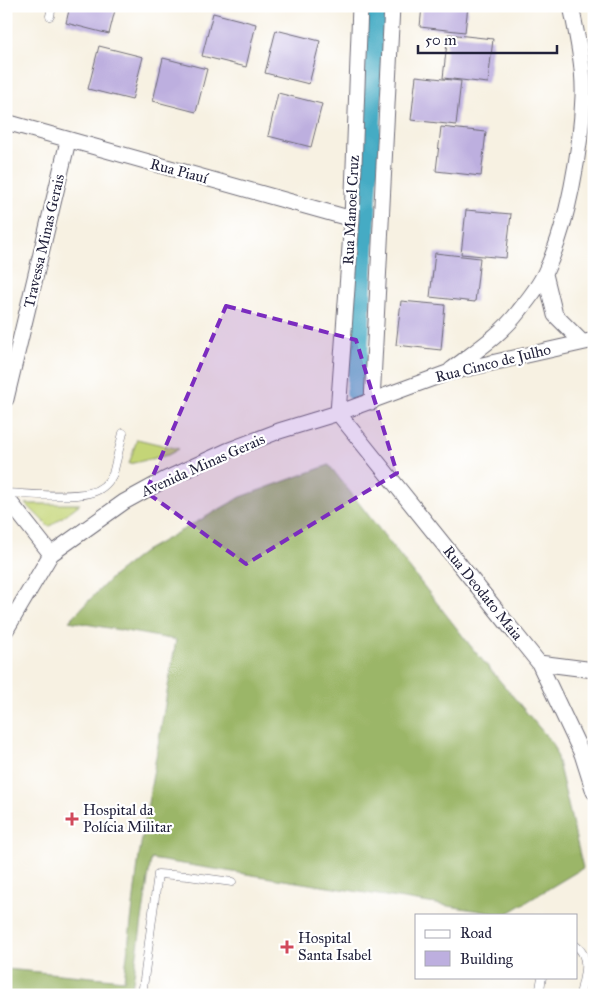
<svg xmlns="http://www.w3.org/2000/svg" width="600" height="1001" font-family="'IM FELL Great Primer',serif">
  <rect width="100%" height="100%" fill="#fff"/>
  <filter id="ink" filterUnits="userSpaceOnUse"><feTurbulence type="fractalNoise" baseFrequency=".02" numOctaves="2"/><feDisplacementMap in="SourceGraphic" scale="10" xChannelSelector="R" yChannelSelector="G"/><feConvolveMatrix kernelMatrix="1 2 1 2 8 2 1 2 1" color-interpolation-filters="sRGB"/></filter>
  <filter id="wash" filterUnits="userSpaceOnUse"><feTurbulence type="fractalNoise" baseFrequency=".0096" numOctaves="4" result="noise"/><feDisplacementMap in="SourceGraphic" scale="20" xChannelSelector="R" yChannelSelector="G"/><feGaussianBlur stdDeviation="1.12" result="paint"/><feColorMatrix in="noise" values="0 0 0 0 0 0 0 0 0 0 0 0 0 0 0 0 0 1.4 0 .05"/><feComposite in="paint" operator="in"/></filter>
  <g filter="url(#wash)">
    <rect width="100%" height="100%" fill="#f7f1e2"/>
    <path fill="#c4d577" stroke="#737c59" d="M 137,439 L 179,449 L 168,455 L 129,464 Z
      M 26,504 L 80,504 L 49,527 Z"/>
    <path fill="#9bb668" stroke="#5e6c52" d="M 329,465 L 473,649 L 554,745 L 583,868 L 505,915 L 151,859 L 131,995 L 6,995 L 6,969 L 124,980 L 139,856 L 176,640 L 69,621 L 112,577 L 145,551 L 241,497 Z"/>
    <g fill="none" stroke-linecap="round" stroke-linejoin="round">
      <path stroke="#45abc4" stroke-width="20" d="M 356,393 L 378,6"/>
    </g>
    <g id="blocks">
      <path fill="#bdafdf" d="M 70,6 L 116,6 L 109,34 L 66,23 Z
        M 422,6 L 468,6 L 465,32 L 420,27 Z
        M 213,13 L 256,24 L 246,67 L 202,56 Z
        M 276,30 L 320,41 L 309,84 L 265,73 Z
        M 448,34 L 493,39 L 488,83 L 443,78 Z
        M 99,46 L 143,57 L 132,100 L 88,89 Z
        M 163,58 L 207,69 L 196,112 L 153,101 Z
        M 416,76 L 461,81 L 456,125 L 411,120 Z
        M 278,93 L 322,104 L 311,147 L 268,136 Z
        M 441,127 L 486,132 L 481,176 L 436,171 Z
        M 466,210 L 511,214 L 506,258 L 461,254 Z
        M 435,253 L 480,258 L 475,302 L 430,297 Z
        M 401,301 L 445,305 L 441,350 L 396,345 Z"/>
    </g>
  </g>
  <g filter="url(#ink)">
    <use href="#blocks" fill-opacity="0" stroke="#6d6a75" stroke-width="1"/>
    <g fill="none" stroke-linecap="round" stroke-linejoin="round">
      <defs>
        <path id="service" d="M 50,16 L 52,6
          M 6,493 C 29,494 68,498 89,493 C 99,491 108,484 113,474 L 123,433
          M 576,946 C 592,957 583,979 580,995
          M 142,995 L 158,874 L 188,876 L 232,882
          M 539,995 L 542,977"/>
        <path id="minor" d="M 6,122 L 352,219
          M 545,274 L 555,315 L 581,341
          M 451,370 C 474,352 501,335 519,311 C 528,300 539,286 545,273 C 568,225 581,150 583,96 C 584,67 577,35 571,6
          M 6,399 L 68,141
          M 372,402 L 392,6
          M 338,413 L 539,663 L 582,754 L 594,792
          M 338,413 L 352,219 L 360,6
          M 6,497 L 51,554
          M 6,630 L 51,554 L 124,502 L 166,479 L 227,451 L 279,431 L 338,413 L 447,373 L 594,340
          M 539,663 L 594,670"/>
      </defs>
      <use href="#service" stroke="#6d6a75" stroke-width="9"/>
      <use href="#minor" stroke="#6d6a75" stroke-width="17"/>
      <use href="#service" stroke="#fff" stroke-width="8"/>
      <use href="#minor" stroke="#fff" stroke-width="15"/>
    </g>
  </g>
  <path fill="#7b2cbf" fill-opacity="0.2" stroke="#7b2cbf" stroke-width="4" stroke-dasharray="10 6" stroke-linejoin="round" d="M 226,306 L 356,340 L 397,473 L 246,564 L 146,492 Z"/>
  <g fill="#d1495b" stroke="#fff" stroke-width="2">
    <path d="M69.5 811.5h5v5h5v5h-5v5h-5v-5h-5v-5h5z"/>
    <path d="M284.5 939.5h5v5h5v5h-5v5h-5v-5h-5v-5h5z"/>
  </g>
  <g text-anchor="middle" stroke-width="4.5" stroke-linejoin="round" paint-order="stroke">
    <g font-size="15" fill="#22223b" stroke="#fff">
      <text transform="translate(179 171) rotate(15)" y="5">Rua Piauí</text>
      <text transform="translate(351 210) rotate(-87)" y="5">Rua Manoel Cruz</text>
      <text transform="translate(44 241) rotate(-77)" y="5">Travessa Minas Gerais</text>
      <text transform="translate(493 363) rotate(-14)" y="5">Rua Cinco de Julho</text>
      <text transform="translate(203 465) rotate(-24)" y="5">Avenida Minas Gerais</text>
      <text transform="translate(483 593) rotate(51)" y="5">Rua Deodato Maia</text>
    </g>
    <g font-size="15" fill="#22223b" stroke="#fff" text-anchor="start">
      <text x="83" y="815">Hospital da<tspan x="83" dy="17">Polícia Militar</tspan></text>
      <text x="298" y="943">Hospital<tspan x="298" dy="17">Santa Isabel</tspan></text>
    </g>
  </g>
  <rect width="600" height="1001" fill="none" stroke="#fff" stroke-width="25"/>
  <rect x="415" y="914" width="162" height="65" fill="#ffffff" stroke="#a7a7b1"/>
  <rect x="425" y="930" width="25" height="8" fill="#ffffff" stroke="#a7a7b1"/>
  <text x="460" y="938" font-size="15" fill="#22223b">Road</text>
  <rect x="425" y="951" width="25" height="15" fill="#bdafdf" stroke="#a7a7b1"/>
  <text x="460" y="964" font-size="15" fill="#22223b">Building</text>
  <path d="M418 45v8h139v-8" fill="none" stroke="#22223b" stroke-width="2.5"/>
  <text x="425" y="45" font-size="15" fill="#22223b" stroke="#ffffff" stroke-width="4" paint-order="stroke">50 m</text>
</svg>
